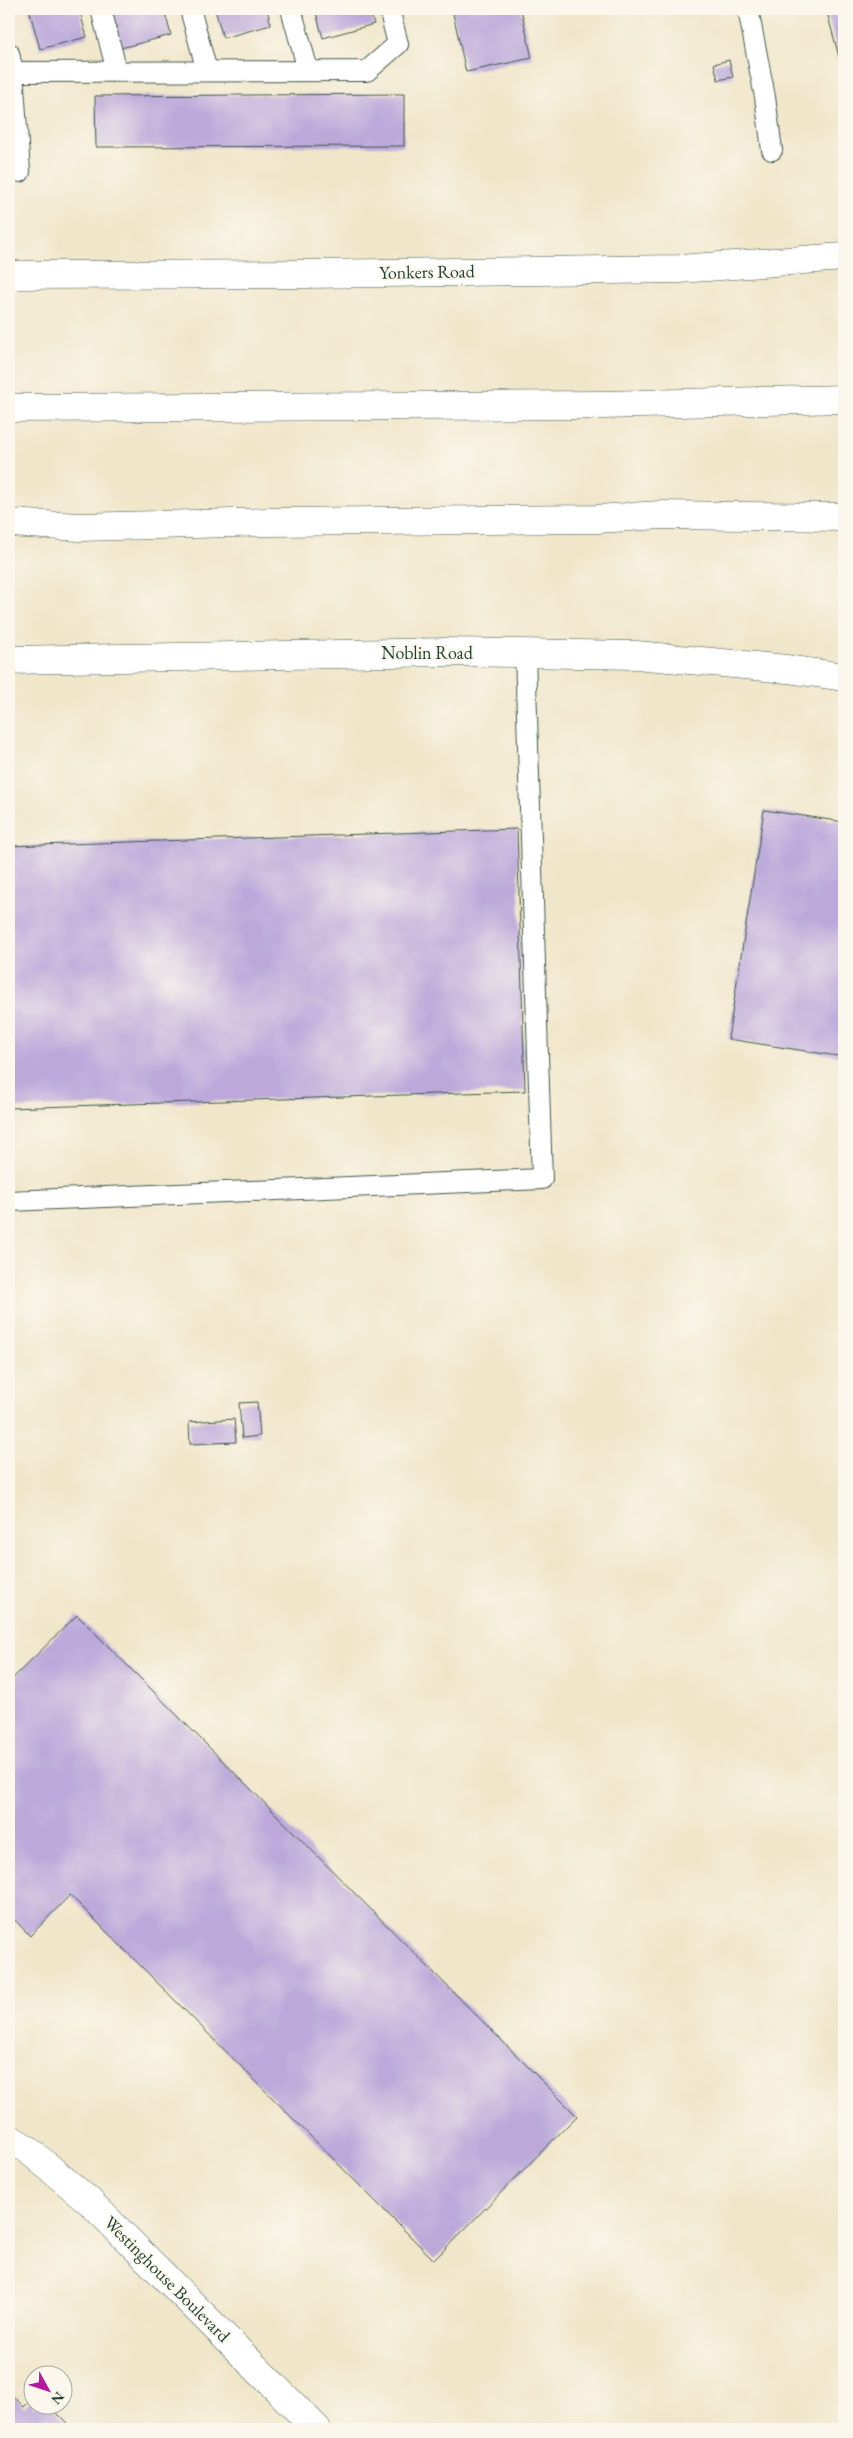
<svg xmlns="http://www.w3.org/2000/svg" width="853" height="2438" font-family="'EB Garamond',serif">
  <rect width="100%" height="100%" fill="#fbf7ec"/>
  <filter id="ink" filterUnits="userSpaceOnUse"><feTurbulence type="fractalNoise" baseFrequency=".02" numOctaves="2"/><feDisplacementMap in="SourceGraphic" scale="10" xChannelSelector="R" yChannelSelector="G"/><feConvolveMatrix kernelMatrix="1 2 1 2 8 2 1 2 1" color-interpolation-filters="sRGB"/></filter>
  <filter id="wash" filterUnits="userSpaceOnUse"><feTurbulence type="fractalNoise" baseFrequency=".0096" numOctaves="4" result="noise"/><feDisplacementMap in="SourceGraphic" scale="20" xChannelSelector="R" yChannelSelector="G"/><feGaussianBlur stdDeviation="1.12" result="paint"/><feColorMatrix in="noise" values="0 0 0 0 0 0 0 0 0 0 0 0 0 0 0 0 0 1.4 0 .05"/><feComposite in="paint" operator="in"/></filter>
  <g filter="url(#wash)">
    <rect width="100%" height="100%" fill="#f0e6ca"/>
    <g id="blocks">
      <path fill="#bca9da" d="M 29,9 L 79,9 L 87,37 L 40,49 Z
        M 111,9 L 164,9 L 171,35 L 121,48 Z
        M 215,9 L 267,9 L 271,25 L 223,38 Z
        M 315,9 L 369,9 L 374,24 L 323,38 Z
        M 452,9 L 521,9 L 532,58 L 466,72 Z
        M 826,9 L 844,9 L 844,75 Z
        M 729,60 L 733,77 L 718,80 L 714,64 Z
        M 404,94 L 404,146 L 96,147 L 95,96 Z
        M 764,810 L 844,822 L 844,1057 L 728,1039 Z
        M 517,829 L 525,1091 L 9,1108 L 9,846 Z
        M 257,1402 L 260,1436 L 242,1438 L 239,1403 Z
        M 234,1419 L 236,1442 L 190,1444 L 189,1422 Z
        M 77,1615 L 577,2116 L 434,2260 L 70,1895 L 30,1936 L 9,1914 L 9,1682 Z
        M 9,2392 L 24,2407 L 32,2399 L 32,2406 L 49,2406 L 72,2429 L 9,2429 Z"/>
    </g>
  </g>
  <g filter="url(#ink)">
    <use href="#blocks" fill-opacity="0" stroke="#3e564a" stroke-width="1"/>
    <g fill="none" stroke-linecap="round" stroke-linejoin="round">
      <defs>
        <path id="service" d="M 101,9 L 117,72
          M 190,9 L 207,71
          M 291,9 L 308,70
          M 748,9 L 765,97 L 772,150
          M 9,53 L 13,72 L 20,172
          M 13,72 L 367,71 L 398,44 L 389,9
          M 9,1201 L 542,1179 L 525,653"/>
        <path id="minor" d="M 9,2138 L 27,2149 L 89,2201 L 317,2429"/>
        <path id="tertiary" d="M 9,660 L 447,652 L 636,655 L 787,669 L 844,677"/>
        <path id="secondary" d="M 9,275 L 307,274 L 679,269 L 844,257"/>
        <path id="motorway" d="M 9,408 L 602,405 L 844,399
          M 9,523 L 80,527 L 271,522 L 597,519 L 660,515 L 844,517"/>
      </defs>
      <use href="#service" stroke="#3e564a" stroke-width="22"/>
      <use href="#minor" stroke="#3e564a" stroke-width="29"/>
      <use href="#tertiary" stroke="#3e564a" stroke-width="29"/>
      <use href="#secondary" stroke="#3e564a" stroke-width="29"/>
      <use href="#motorway" stroke="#3e564a" stroke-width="29"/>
      <use href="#service" stroke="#fff" stroke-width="20"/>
      <use href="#minor" stroke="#fff" stroke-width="28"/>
      <use href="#tertiary" stroke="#fff" stroke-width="28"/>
      <use href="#secondary" stroke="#fff" stroke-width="28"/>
      <use href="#motorway" stroke="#fff" stroke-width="28"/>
    </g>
  </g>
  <g text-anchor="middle" stroke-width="4" stroke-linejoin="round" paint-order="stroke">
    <g font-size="18" fill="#1f3d34" stroke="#fbf7ec">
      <text transform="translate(427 272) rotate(-1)" y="6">Yonkers Road</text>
      <text x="427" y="659">Noblin Road</text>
      <text transform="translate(167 2279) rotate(45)" y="6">Westinghouse Boulevard</text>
    </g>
  </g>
  <rect width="853" height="2438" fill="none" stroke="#fbf7ec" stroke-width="30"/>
  <g transform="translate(48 2390) rotate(130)"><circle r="24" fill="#fbf7ec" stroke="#a3ada2"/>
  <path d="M0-4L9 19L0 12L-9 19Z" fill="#b5179e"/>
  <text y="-8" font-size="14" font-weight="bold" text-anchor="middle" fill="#1f3d34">N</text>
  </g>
</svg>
